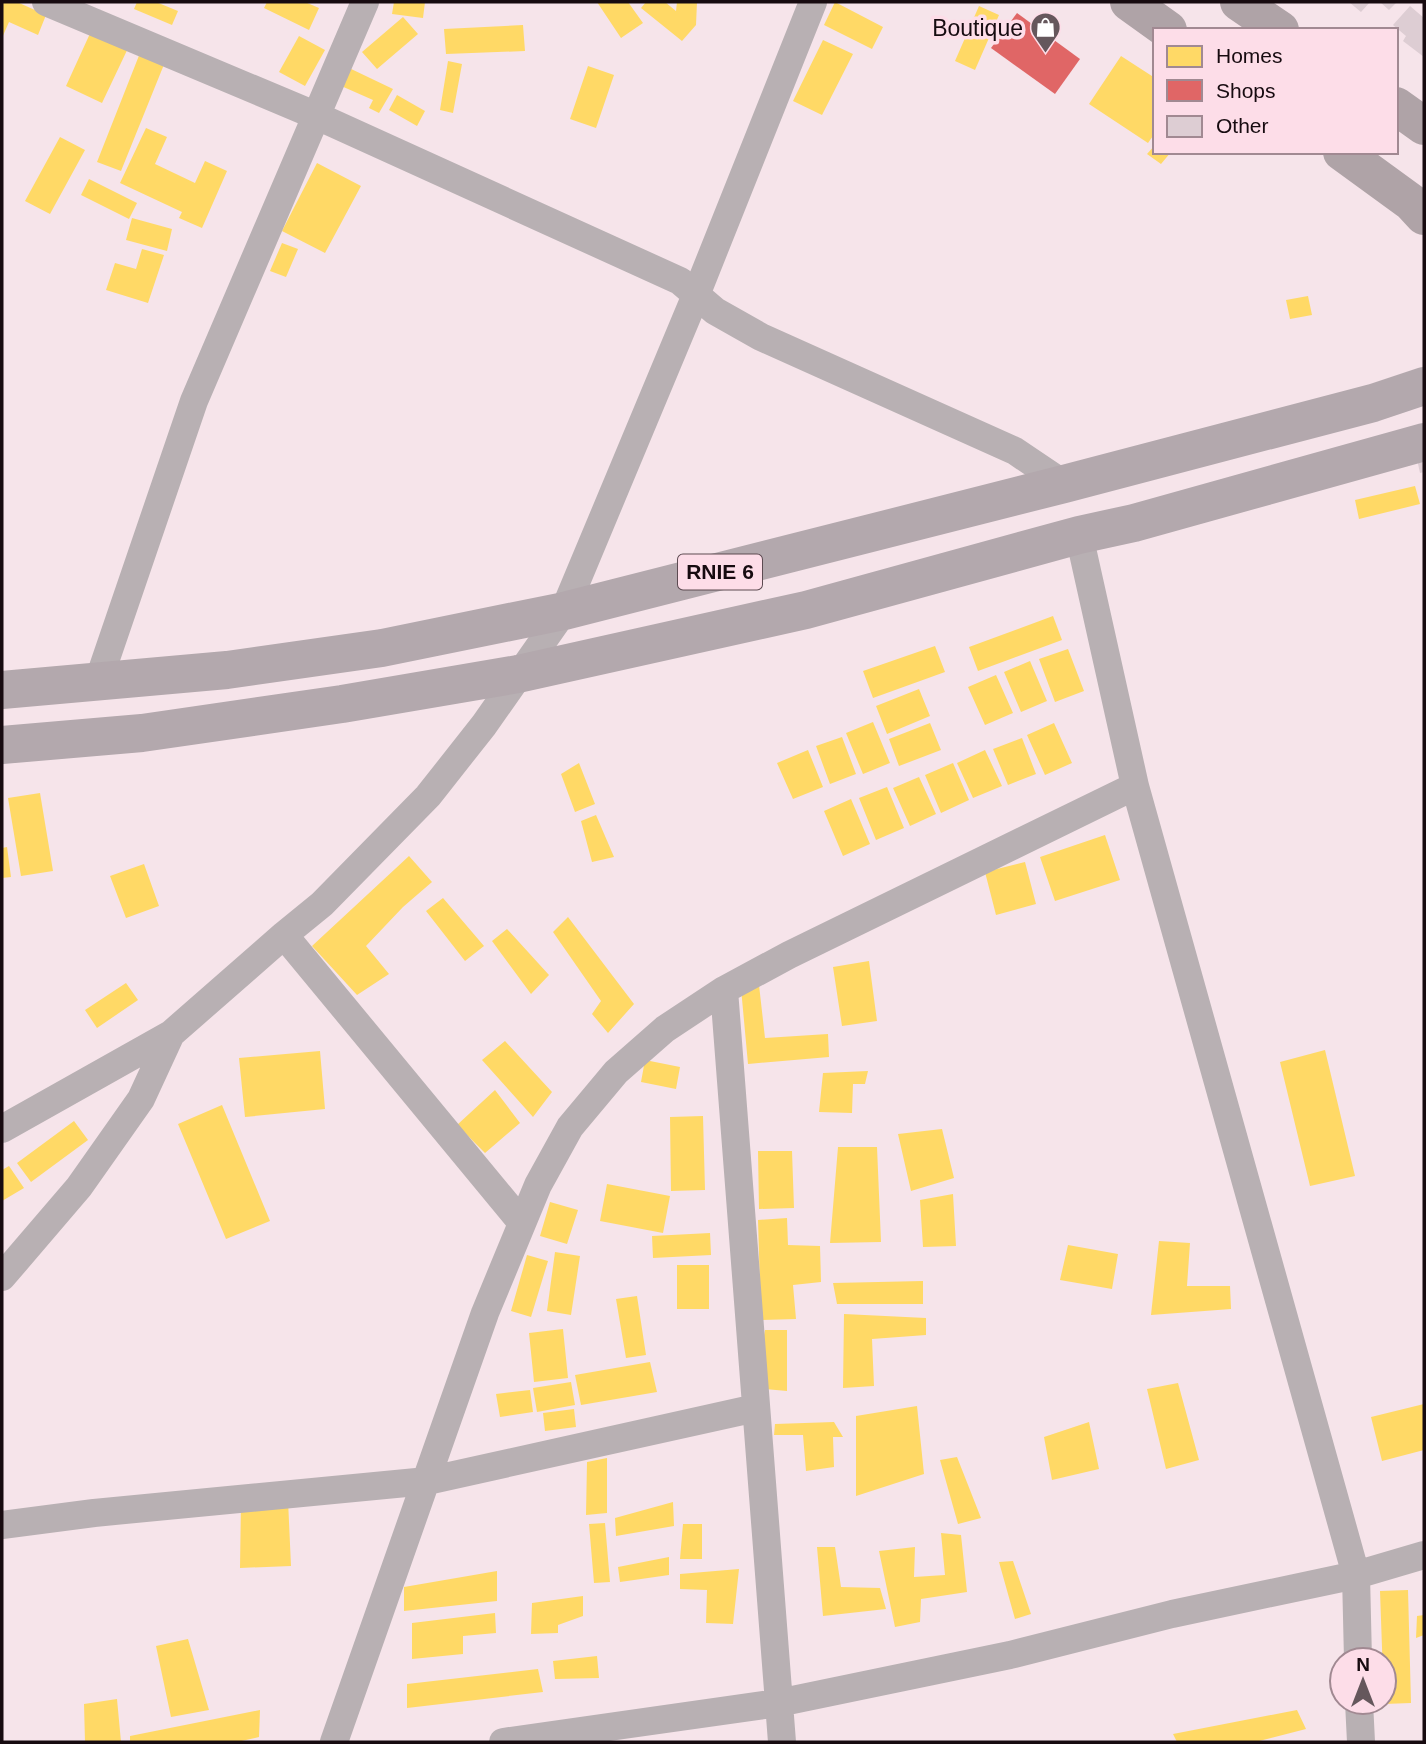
<svg xmlns="http://www.w3.org/2000/svg" width="1426" height="1744" font-family="Arial,sans-serif">
  <rect width="100%" height="100%" fill="#f6e4ea"/>
  <path fill="#ffd966" d="M 2,2 L 17,2 L 46,15 L 38,35 L 9,22 L 2,38 Z
    M 137,2 L 156,2 L 178,11 L 172,25 L 134,9 Z
    M 267,2 L 305,2 L 319,8 L 309,30 L 264,8 Z
    M 394,2 L 425,2 L 423,18 L 392,14 Z
    M 597,2 L 628,2 L 643,23 L 621,38 Z
    M 646,2 L 665,2 L 676,11 L 677,2 L 697,2 L 696,25 L 682,41 L 641,8 Z
    M 835,2 L 883,27 L 872,49 L 824,25 Z
    M 979,6 L 999,15 L 975,70 L 955,61 Z
    M 403,17 L 418,34 L 377,69 L 362,52 Z
    M 523,25 L 525,51 L 446,54 L 444,29 Z
    M 93,27 L 130,44 L 102,103 L 66,86 Z
    M 299,36 L 325,50 L 305,86 L 279,72 Z
    M 823,40 L 853,54 L 822,115 L 793,101 Z
    M 140,53 L 165,62 L 121,171 L 97,162 Z
    M 1121,56 L 1155,78 L 1155,133 L 1148,143 L 1089,104 Z
    M 448,61 L 462,64 L 453,113 L 440,110 Z
    M 588,66 L 614,75 L 596,128 L 570,119 Z
    M 347,67 L 393,89 L 379,113 L 369,108 L 373,100 L 339,85 Z
    M 397,95 L 425,111 L 417,126 L 389,110 Z
    M 146,128 L 167,137 L 155,164 L 195,183 L 205,161 L 227,171 L 202,228 L 179,218 L 182,212 L 120,183 Z
    M 60,137 L 85,150 L 50,214 L 25,201 Z
    M 1155,145 L 1155,152 L 1171,152 L 1161,164 L 1147,154 Z
    M 317,163 L 361,186 L 325,253 L 282,231 Z
    M 89,179 L 137,203 L 129,219 L 81,195 Z
    M 132,218 L 172,229 L 167,251 L 126,240 Z
    M 282,243 L 298,249 L 286,277 L 270,271 Z
    M 142,249 L 164,255 L 148,303 L 106,290 L 115,263 L 136,269 Z
    M 1308,296 L 1312,315 L 1290,319 L 1286,300 Z
    M 1415,486 L 1420,504 L 1359,519 L 1355,500 Z
    M 1053,616 L 1062,640 L 978,671 L 969,647 Z
    M 935,646 L 945,672 L 873,698 L 863,671 Z
    M 1068,649 L 1084,691 L 1055,702 L 1039,659 Z
    M 1030,661 L 1047,701 L 1021,712 L 1004,672 Z
    M 996,675 L 1013,713 L 985,725 L 968,687 Z
    M 919,689 L 930,716 L 887,734 L 876,706 Z
    M 873,722 L 890,763 L 863,774 L 846,733 Z
    M 930,723 L 941,750 L 899,766 L 889,739 Z
    M 1054,723 L 1072,763 L 1045,775 L 1027,735 Z
    M 842,737 L 856,774 L 830,784 L 816,746 Z
    M 1022,738 L 1036,774 L 1008,785 L 993,749 Z
    M 808,750 L 823,787 L 793,799 L 777,763 Z
    M 985,750 L 1002,786 L 973,798 L 957,763 Z
    M 579,763 L 595,804 L 575,812 L 561,774 Z
    M 953,763 L 969,800 L 941,813 L 925,775 Z
    M 919,777 L 936,814 L 910,826 L 893,788 Z
    M 887,787 L 904,828 L 876,840 L 859,798 Z
    M 40,793 L 53,871 L 21,876 L 8,798 Z
    M 851,799 L 870,844 L 843,856 L 824,811 Z
    M 596,815 L 614,857 L 592,862 L 581,821 Z
    M 1105,835 L 1120,880 L 1055,901 L 1040,857 Z
    M 7,847 L 11,877 L 2,878 L 2,848 Z
    M 409,856 L 432,882 L 403,907 L 366,946 L 389,974 L 357,995 L 312,946 Z
    M 1025,862 L 1036,904 L 996,915 L 985,872 Z
    M 144,864 L 159,906 L 126,918 L 110,876 Z
    M 443,898 L 484,946 L 465,961 L 426,911 Z
    M 568,917 L 634,1004 L 608,1033 L 592,1014 L 601,1001 L 553,932 Z
    M 507,929 L 549,975 L 531,994 L 492,941 Z
    M 869,961 L 877,1021 L 842,1026 L 833,967 Z
    M 126,983 L 138,1000 L 97,1028 L 85,1010 Z
    M 759,985 L 765,1038 L 828,1034 L 829,1057 L 748,1064 L 741,988 Z
    M 505,1041 L 552,1092 L 533,1117 L 482,1060 Z
    M 1325,1050 L 1355,1176 L 1310,1186 L 1280,1062 Z
    M 320,1051 L 325,1109 L 245,1117 L 239,1058 Z
    M 645,1060 L 680,1067 L 676,1089 L 641,1082 Z
    M 868,1071 L 865,1084 L 853,1084 L 852,1113 L 819,1112 L 823,1073 Z
    M 495,1090 L 520,1123 L 485,1153 L 457,1125 Z
    M 222,1105 L 270,1221 L 226,1239 L 178,1124 Z
    M 703,1116 L 705,1190 L 671,1191 L 670,1117 Z
    M 74,1121 L 88,1140 L 31,1182 L 17,1163 Z
    M 942,1129 L 954,1178 L 911,1191 L 898,1134 Z
    M 838,1147 L 877,1147 L 881,1242 L 830,1243 Z
    M 758,1151 L 792,1151 L 794,1208 L 759,1209 Z
    M 9,1166 L 24,1188 L 2,1201 L 2,1170 Z
    M 607,1184 L 670,1196 L 663,1233 L 600,1221 Z
    M 953,1194 L 956,1246 L 923,1247 L 920,1200 Z
    M 550,1202 L 578,1210 L 567,1244 L 540,1236 Z
    M 787,1218 L 788,1245 L 820,1246 L 821,1282 L 793,1285 L 796,1319 L 761,1320 L 758,1220 Z
    M 710,1233 L 711,1255 L 653,1258 L 652,1236 Z
    M 1159,1241 L 1190,1243 L 1187,1286 L 1230,1286 L 1231,1309 L 1151,1315 Z
    M 1068,1245 L 1118,1254 L 1112,1289 L 1060,1280 Z
    M 555,1252 L 580,1256 L 571,1315 L 547,1311 Z
    M 527,1255 L 548,1261 L 531,1317 L 511,1311 Z
    M 677,1265 L 709,1265 L 709,1309 L 677,1309 Z
    M 923,1281 L 923,1304 L 837,1304 L 833,1283 Z
    M 637,1296 L 646,1355 L 626,1358 L 616,1299 Z
    M 844,1314 L 926,1318 L 926,1335 L 872,1339 L 874,1386 L 843,1388 Z
    M 563,1329 L 568,1378 L 534,1382 L 529,1333 Z
    M 765,1330 L 787,1330 L 787,1391 L 754,1388 Z
    M 650,1362 L 657,1392 L 581,1405 L 575,1375 Z
    M 571,1382 L 575,1405 L 537,1412 L 533,1388 Z
    M 1178,1383 L 1199,1460 L 1166,1469 L 1147,1389 Z
    M 530,1390 L 533,1412 L 500,1417 L 496,1394 Z
    M 1424,1404 L 1424,1450 L 1382,1461 L 1371,1417 Z
    M 917,1406 L 924,1474 L 856,1496 L 856,1416 Z
    M 574,1409 L 576,1427 L 545,1431 L 543,1413 Z
    M 834,1422 L 843,1437 L 833,1437 L 834,1467 L 806,1471 L 803,1435 L 774,1435 L 775,1424 Z
    M 1089,1422 L 1099,1469 L 1052,1480 L 1044,1437 Z
    M 957,1457 L 981,1518 L 958,1524 L 940,1460 Z
    M 607,1458 L 607,1513 L 586,1515 L 587,1462 Z
    M 288,1500 L 291,1566 L 240,1568 L 241,1501 Z
    M 673,1502 L 674,1526 L 616,1536 L 615,1518 Z
    M 605,1523 L 610,1582 L 594,1583 L 589,1524 Z
    M 683,1524 L 702,1524 L 702,1559 L 680,1559 Z
    M 941,1533 L 961,1535 L 967,1592 L 921,1599 L 920,1622 L 895,1627 L 879,1551 L 915,1547 L 914,1577 L 945,1575 Z
    M 817,1547 L 835,1547 L 841,1587 L 880,1588 L 886,1609 L 823,1616 Z
    M 669,1557 L 669,1575 L 620,1582 L 618,1567 Z
    M 1013,1561 L 1031,1614 L 1015,1619 L 999,1562 Z
    M 739,1569 L 733,1624 L 706,1623 L 707,1590 L 680,1589 L 680,1574 Z
    M 497,1571 L 497,1601 L 404,1611 L 404,1587 Z
    M 1408,1590 L 1411,1703 L 1384,1704 L 1380,1591 Z
    M 583,1596 L 583,1616 L 558,1625 L 558,1633 L 531,1634 L 532,1603 Z
    M 495,1613 L 496,1633 L 463,1636 L 463,1654 L 412,1659 L 412,1623 Z
    M 1424,1615 L 1424,1635 L 1416,1638 L 1417,1616 Z
    M 188,1639 L 209,1710 L 171,1717 L 156,1646 Z
    M 597,1656 L 599,1678 L 555,1679 L 553,1661 Z
    M 538,1669 L 543,1692 L 407,1708 L 407,1684 Z
    M 117,1699 L 121,1742 L 85,1742 L 84,1704 Z
    M 260,1710 L 259,1737 L 237,1742 L 130,1742 L 130,1736 Z
    M 1297,1710 L 1306,1729 L 1255,1742 L 1177,1742 L 1173,1734 Z"/>
  <path fill="#e06666" d="M 1017,13 L 1080,59 L 1055,94 L 991,48 Z"/>
  <path fill="#ddcdd3" d="M 1349,2 L 1370,2 L 1361,12 Z
    M 1380,2 L 1397,2 L 1389,10 Z
    M 1410,6 L 1424,18 L 1424,57 L 1403,41 L 1406,36 L 1393,25 Z
    M 1424,458 L 1424,472 L 1420,473 L 1417,459 Z"/>
  <g fill="none" stroke-linecap="round" stroke-linejoin="round">
    <path stroke="#b8b0b3" stroke-width="28" d="M 46,2 L 317,116 L 680,281 L 715,311 L 761,337 L 1015,451 L 1064,484
      M 1079,535 L 1135,786 L 1356,1575 L 1358,1660
      M 98,682 L 194,401 L 365,2
      M 284,935 L 522,1223
      M 724,990 L 782,1742
      M 2,1129 L 171,1034 L 284,935 L 322,904 L 428,796 L 484,725 L 564,611 L 696,295 L 813,2
      M 2,1277 L 79,1187 L 141,1099 L 171,1034
      M 2,1525 L 94,1513 L 427,1481 L 756,1408
      M 1359,1702 L 1361,1742
      M 334,1742 L 485,1313 L 538,1185 L 570,1127 L 616,1072 L 665,1029 L 724,990 L 789,955 L 1135,786
      M 503,1742 L 778,1703 L 1010,1655 L 1172,1614 L 1356,1575 L 1424,1555"/>
    <path stroke="#b3a8ad" stroke-width="38" d="M 2,690 L 227,670 L 382,648 L 564,611 L 1064,484 L 1373,403 L 1424,386
      M 2,745 L 142,733 L 342,704 L 518,674 L 806,610 L 1079,535 L 1134,523 L 1424,442"/>
    <path stroke="#afa3a7" stroke-width="38" d="M 1129,2 L 1168,30
      M 1239,2 L 1280,30
      M 1396,106 L 1424,126
      M 1342,152 L 1412,203 L 1424,216"/>
  </g>
  <defs>
    <symbol id="shop-pin" viewBox="-11 -11 22 30"><path d="M0 17L-7.5 6A9.5 9.5 0 1 1 7.5 6Z" fill="#65575c" stroke="#fddde8"/><path d="M-5-2.5h2.3a2.7 3.5 0 0 1 5.4 0H5L5.5 6h-11ZM-1.5-2.5h3a1.5 2.3 0 0 0-3 0Z" fill="#fff"/></symbol>
  </defs>
  <g fill-rule="evenodd">
    <use href="#shop-pin" x="1028" y="10" width="35" height="47"/>
  </g>
  <g text-anchor="middle" stroke-width="7" stroke-linejoin="round" paint-order="stroke">
    <rect fill="#fddde8" stroke="#5c4a51" stroke-width="2" x="678" y="554.5" width="84" height="35" rx="5"/>
    <g font-size="21" font-weight="bold" fill="#170b10">
      <text x="720" y="579">RNIE 6</text>
    </g>
    <g font-size="23" fill="#170b10" stroke="#fddde8" text-anchor="end">
      <text x="1023" y="36">Boutique</text>
    </g>
  </g>
  <rect width="1426" height="1744" fill="none" stroke="#170b10" stroke-width="7"/>
  <rect x="1153" y="28" width="245" height="126" fill="#fddde8" stroke="#a18992" stroke-width="2"/>
  <rect x="1167" y="46" width="35" height="21" fill="#ffd966" stroke="#a18992" stroke-width="2"/>
  <text x="1216" y="63" font-size="21" fill="#170b10">Homes</text>
  <rect x="1167" y="80" width="35" height="21" fill="#e06666" stroke="#a18992" stroke-width="2"/>
  <text x="1216" y="98" font-size="21" fill="#170b10">Shops</text>
  <rect x="1167" y="116" width="35" height="21" fill="#ddcdd3" stroke="#a18992" stroke-width="2"/>
  <text x="1216" y="133" font-size="21" fill="#170b10">Other</text>
  <g transform="translate(1363 1681)"><circle r="33" fill="#fddde8" stroke="#a18992" stroke-width="2"/>
  <path d="M0-5L12 26L0 18L-12 26Z" fill="#65575c"/>
  <text y="-10" font-size="19" font-weight="bold" text-anchor="middle" fill="#170b10">N</text>
  </g>
</svg>
